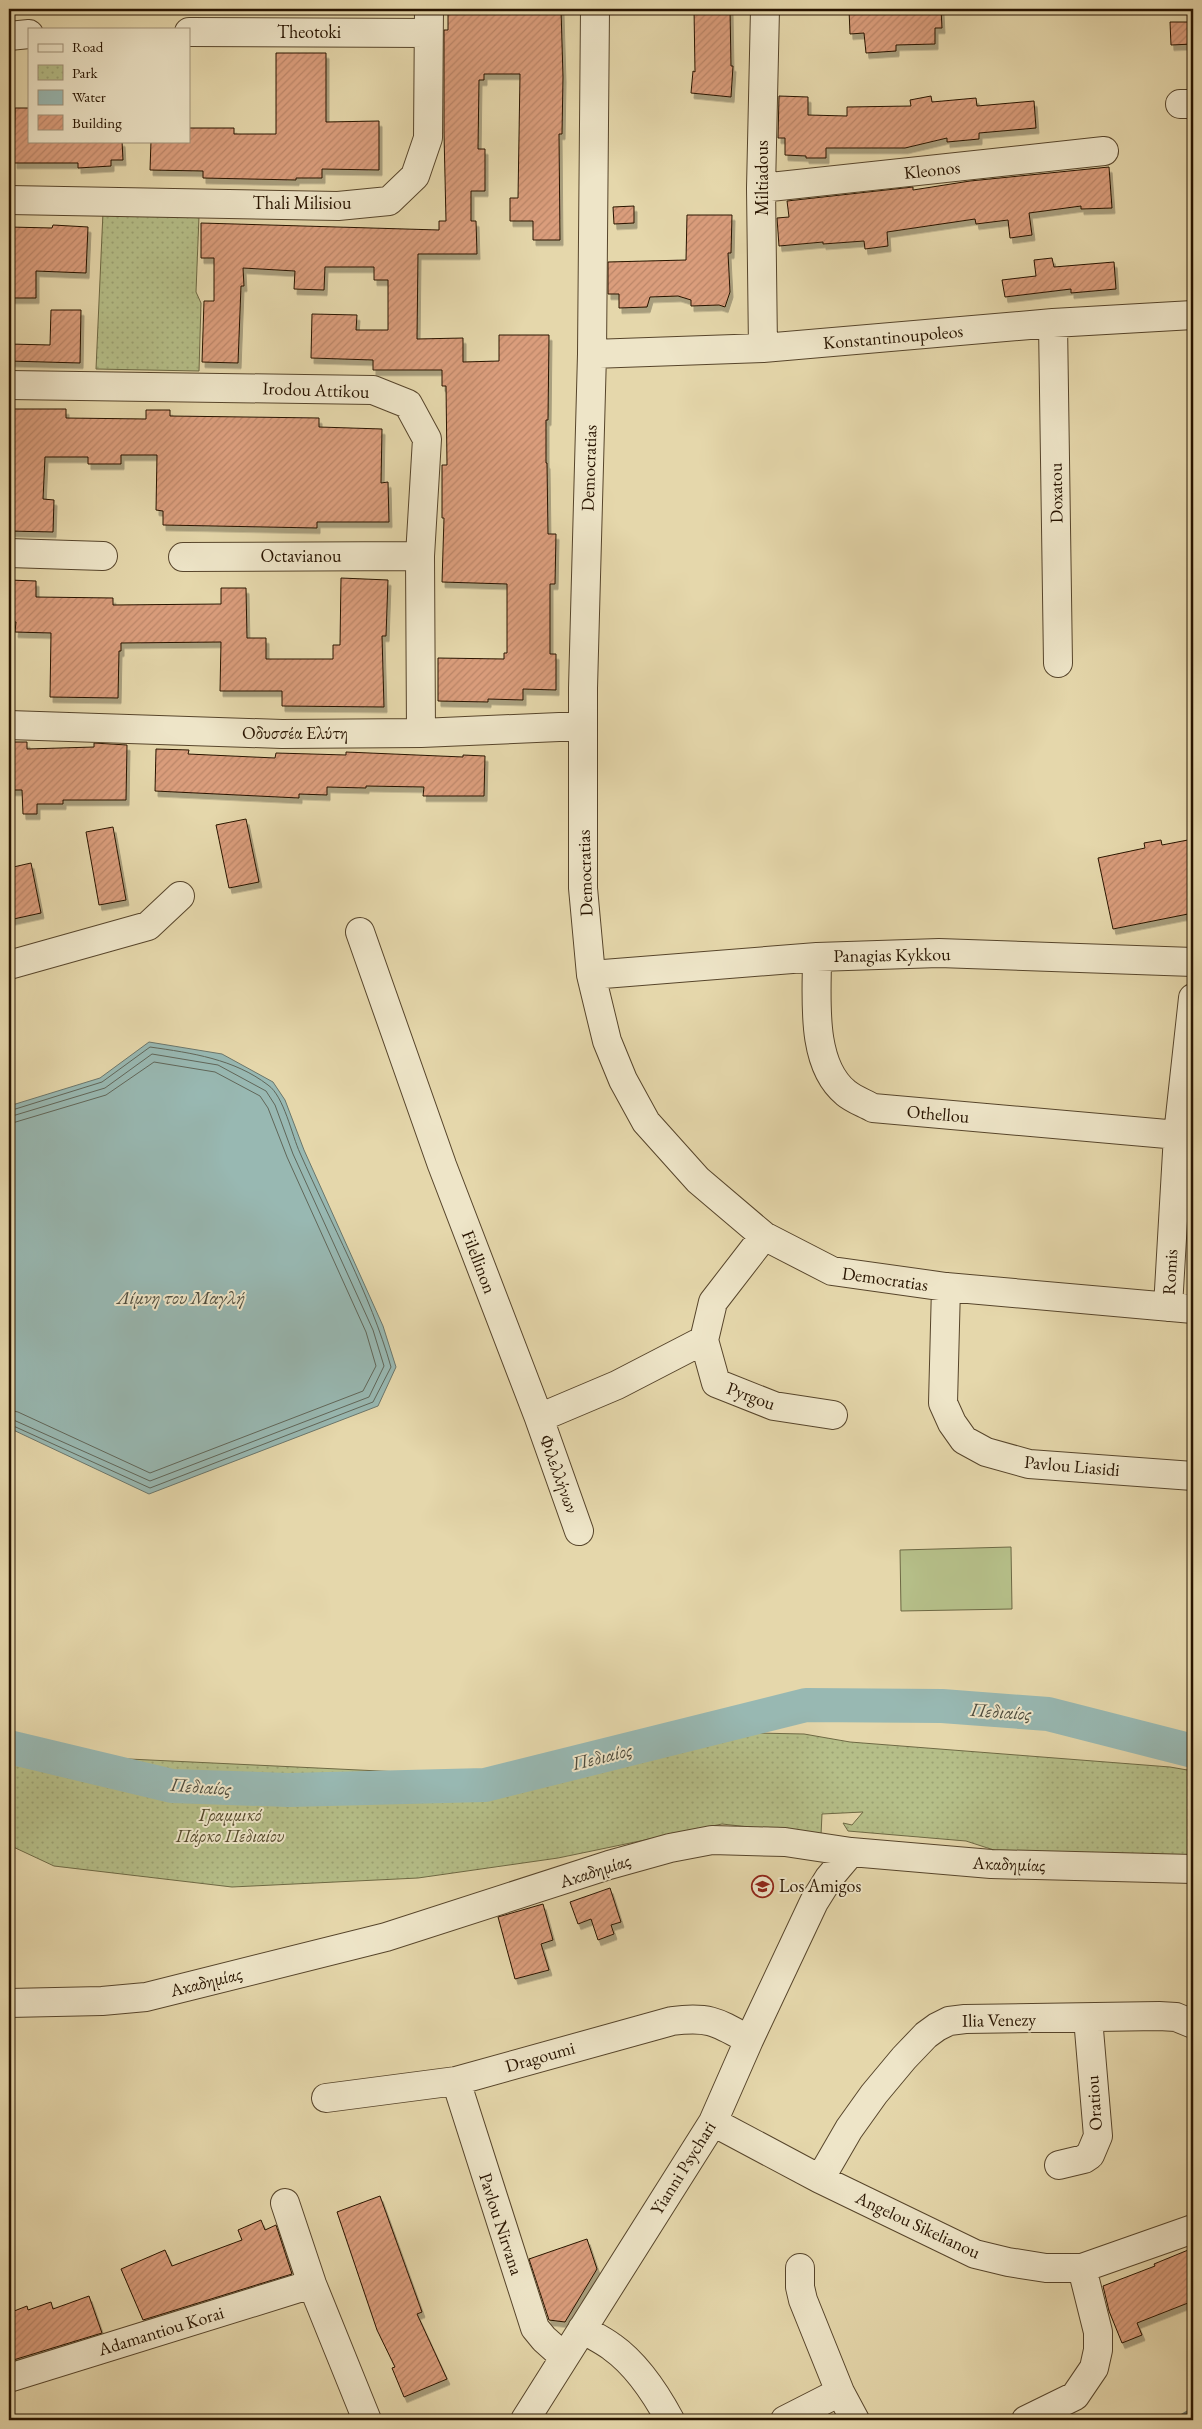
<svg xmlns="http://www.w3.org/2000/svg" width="1202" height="2429" font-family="'EB Garamond',serif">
  <defs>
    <pattern id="park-dots" width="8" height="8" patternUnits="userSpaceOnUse" patternTransform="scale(1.25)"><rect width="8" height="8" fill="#b5be88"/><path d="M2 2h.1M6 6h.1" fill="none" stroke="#9ca274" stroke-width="1.8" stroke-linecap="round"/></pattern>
    <pattern id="building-hatch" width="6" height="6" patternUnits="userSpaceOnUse" patternTransform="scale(1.25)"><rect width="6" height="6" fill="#da9d7b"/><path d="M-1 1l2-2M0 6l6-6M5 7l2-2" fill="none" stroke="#bb8669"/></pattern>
    <filter id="shadow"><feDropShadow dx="3" dy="5.5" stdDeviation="0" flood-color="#0004"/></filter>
  </defs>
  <rect width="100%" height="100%" fill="#e5d7ab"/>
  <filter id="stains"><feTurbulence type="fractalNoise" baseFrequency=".004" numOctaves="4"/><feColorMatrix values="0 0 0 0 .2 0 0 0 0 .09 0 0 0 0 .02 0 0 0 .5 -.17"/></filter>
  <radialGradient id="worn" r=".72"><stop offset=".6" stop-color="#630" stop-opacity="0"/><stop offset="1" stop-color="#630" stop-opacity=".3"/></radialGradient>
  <path fill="url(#park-dots)" stroke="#6e6944" d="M 103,212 L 199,216 L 196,292 L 201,303 L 199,371 L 96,369 Z
    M 755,1733 L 804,1734 L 850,1742 L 1170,1767 L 1193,1771 L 1193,1855 L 1000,1852 L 966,1841 L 848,1831 L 843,1823 L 852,1825 L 863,1812 L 822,1814 L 821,1835 L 722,1824 L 558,1858 L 418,1878 L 232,1887 L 54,1866 L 9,1845 L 9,1749 L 108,1758 L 526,1778 L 687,1749 Z"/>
  <path fill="#b5be88" stroke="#6e6944" d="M 1011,1547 L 1012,1609 L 901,1611 L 900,1550 Z"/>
  <path fill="#98b8b2" stroke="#6b766b" d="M 149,1042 L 222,1054 L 273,1082 L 285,1100 L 304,1150 L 383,1326 L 396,1367 L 378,1406 L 149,1494 L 9,1428 L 9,1106 L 100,1078 Z"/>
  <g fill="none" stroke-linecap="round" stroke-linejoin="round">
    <path stroke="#606659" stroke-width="1" d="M 9,1111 L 102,1082 L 150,1047 C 192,1053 234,1059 268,1085 C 284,1096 292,1136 300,1153 C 331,1224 370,1293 391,1367 L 373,1402 L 150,1488 L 9,1424
      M 9,1117 L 105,1088 L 152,1054 L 218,1065 L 266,1091 L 275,1105 L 293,1154 L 373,1330 L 384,1366 L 369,1397 L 150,1481 L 9,1418
      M 9,1124 L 106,1095 L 154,1062 L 215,1072 L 260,1096 L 268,1108 L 287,1157 L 366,1332 L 376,1366 L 363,1391 L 150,1473 L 18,1412 L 9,1410"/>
    <path stroke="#6b766b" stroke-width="5.5" d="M 1176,2420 L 1193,2410"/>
    <path stroke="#98b8b2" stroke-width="34" d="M 9,1747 L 172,1786 L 289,1790 L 485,1785 L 806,1705 L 942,1706 L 1048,1714 L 1193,1751"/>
  </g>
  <path fill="url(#building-hatch)" stroke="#281400" filter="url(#shadow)" d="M 448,9 L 561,9 L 563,77 L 562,134 L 559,134 L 560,240 L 533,240 L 533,221 L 510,221 L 510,198 L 518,198 L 520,74 L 484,74 L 484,80 L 479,80 L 478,149 L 485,149 L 485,191 L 471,191 L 471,221 L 476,221 L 477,254 L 418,254 L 417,339 L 463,338 L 463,362 L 499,361 L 499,335 L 549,335 L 548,420 L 546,420 L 546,463 L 547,463 L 548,534 L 556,534 L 555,584 L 550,584 L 550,654 L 556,654 L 556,690 L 523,689 L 523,700 L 488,699 L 488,702 L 438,701 L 438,658 L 504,659 L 504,653 L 507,653 L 507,584 L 442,582 L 444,518 L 442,518 L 442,465 L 447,465 L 446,386 L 442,386 L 442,370 L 373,370 L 373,360 L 311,358 L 312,314 L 357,315 L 356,330 L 388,330 L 388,280 L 374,280 L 374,267 L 325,267 L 324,290 L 294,289 L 295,271 L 243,268 L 244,286 L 241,286 L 238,363 L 202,362 L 204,301 L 214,301 L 214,258 L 201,258 L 201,223 L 439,230 L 439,221 L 446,221 L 444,133 L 444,30 L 448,30 Z
    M 694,9 L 730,9 L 731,66 L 733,66 L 731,97 L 691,93 L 693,71 L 695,72 Z
    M 849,9 L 941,9 L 942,28 L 935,28 L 935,44 L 896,45 L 896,51 L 866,53 L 864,33 L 850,34 Z
    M 1170,22 L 1193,22 L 1193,44 L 1171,45 Z
    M 276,53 L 326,53 L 326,122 L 379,121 L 379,170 L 322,169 L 322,178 L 296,178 L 296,180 L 203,178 L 203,171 L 150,170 L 151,141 L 189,141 L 189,128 L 234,128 L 234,134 L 276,134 Z
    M 779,96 L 808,97 L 808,115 L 847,116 L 847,107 L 911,106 L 910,100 L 931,96 L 932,102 L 976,98 L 977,106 L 1034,101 L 1036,128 L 979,133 L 979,139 L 947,142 L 947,138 L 905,148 L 826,148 L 826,158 L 806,158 L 806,156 L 785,155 L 785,138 L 778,138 Z
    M 15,108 L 29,108 L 29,141 L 122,141 L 123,160 L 111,160 L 111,166 L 78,168 L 78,163 L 14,163 Z
    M 1109,167 L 1112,208 L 1081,209 L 1081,206 L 1029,213 L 1032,235 L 1010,238 L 1008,220 L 976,224 L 975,219 L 887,232 L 888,246 L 865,249 L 864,241 L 823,244 L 823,242 L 779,246 L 777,218 L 789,217 L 787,201 L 913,187 L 913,190 L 970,181 Z
    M 634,206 L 634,223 L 614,224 L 613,207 Z
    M 687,215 L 732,215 L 731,253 L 728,253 L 730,292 L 725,307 L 719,305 L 691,306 L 691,300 L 678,296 L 650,297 L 647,307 L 619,308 L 619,294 L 608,294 L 608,262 L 686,260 Z
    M 53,225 L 88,227 L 86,273 L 36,271 L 36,298 L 9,298 L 9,227 L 52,228 Z
    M 1052,258 L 1054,267 L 1114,262 L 1116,289 L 1071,293 L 1071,289 L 1005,297 L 1002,280 L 1036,276 L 1034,260 Z
    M 51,310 L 81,310 L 80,363 L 9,361 L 9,344 L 50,345 Z
    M 9,409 L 66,409 L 66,418 L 146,419 L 146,410 L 170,410 L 170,416 L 319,418 L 319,427 L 382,429 L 381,483 L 388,482 L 389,522 L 317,522 L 317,528 L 163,525 L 163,511 L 156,510 L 157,455 L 121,455 L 121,464 L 88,464 L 88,457 L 45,457 L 43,499 L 54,500 L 53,532 L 9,531 Z
    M 341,578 L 388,580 L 386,636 L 382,636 L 384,707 L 282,706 L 282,691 L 220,691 L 221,642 L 121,643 L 121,651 L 119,651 L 118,698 L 50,697 L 51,633 L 15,632 L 16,622 L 9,622 L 9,580 L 36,581 L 36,597 L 113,598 L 113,605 L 221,604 L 221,588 L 246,588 L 247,638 L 266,638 L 266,659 L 333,659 L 333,645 L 340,645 Z
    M 9,742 L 27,742 L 27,749 L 94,747 L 94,743 L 127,745 L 126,800 L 63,800 L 63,804 L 37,804 L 37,814 L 23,814 L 22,790 L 9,790 Z
    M 156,749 L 189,750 L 188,754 L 275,758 L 276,753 L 346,755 L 346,752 L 463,757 L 463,755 L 485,756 L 484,796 L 423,796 L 424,787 L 366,786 L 366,788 L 327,787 L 327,795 L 299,794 L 299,798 L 155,791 Z
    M 246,819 L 259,882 L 229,888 L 216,825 Z
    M 113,827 L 126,900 L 99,905 L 86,832 Z
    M 1193,839 L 1193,913 L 1113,929 L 1098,858 L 1145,848 L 1144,843 L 1161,840 L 1162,845 Z
    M 31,863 L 41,913 L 9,920 L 9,868 Z
    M 610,1888 L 621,1922 L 611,1925 L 614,1934 L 598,1940 L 591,1919 L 578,1924 L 570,1902 Z
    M 543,1904 L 553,1940 L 541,1944 L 549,1970 L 515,1979 L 498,1917 Z
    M 380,2196 L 422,2312 L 417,2314 L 447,2379 L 404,2397 L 392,2368 L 395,2367 L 377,2330 L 337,2212 Z
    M 261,2220 L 265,2230 L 276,2225 L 292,2274 L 143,2320 L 121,2269 L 165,2250 L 172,2266 L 242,2240 L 238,2230 Z
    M 587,2239 L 597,2269 L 565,2322 L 549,2320 L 529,2259 Z
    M 1193,2248 L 1193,2301 L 1137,2323 L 1142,2335 L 1122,2343 L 1109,2311 L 1103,2286 L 1155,2266 L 1154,2264 Z
    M 89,2296 L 102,2333 L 10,2361 L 9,2313 L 27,2306 L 28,2310 L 51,2302 L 53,2309 Z"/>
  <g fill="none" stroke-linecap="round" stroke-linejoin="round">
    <defs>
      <path id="minor" d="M 595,9 L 592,354 L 583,688 L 583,888 L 591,975 L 607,1041 L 623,1080 L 646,1122 L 698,1180 L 764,1236 L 832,1271 L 946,1287 L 1193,1309
        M 189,32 L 428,33
        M 9,36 L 29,34
        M 1180,104 L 1193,104
        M 761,188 L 1104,151
        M 9,200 L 338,206 L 389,201 L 415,176 L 428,138 L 429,9
        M 1053,323 L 1058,663
        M 763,348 L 761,188 L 765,9
        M 592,354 L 763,348 L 1053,323 L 1193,315
        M 9,385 L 373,390 L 408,404 L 427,439 L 420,556 L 421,733
        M 9,553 L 103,556
        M 183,557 L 420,556
        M 9,725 L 282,734 L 421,733 L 582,726
        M 360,932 L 442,1165 L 539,1418 L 617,1385 L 704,1340
        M 817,957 C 817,997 810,1064 846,1093 C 853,1099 864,1103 873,1108 L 1178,1135
        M 9,965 L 148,926 L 180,896
        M 591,975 L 817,957 L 939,953 L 1193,962
        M 764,1236 L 713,1302 L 704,1340 L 716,1383 L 774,1406 L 833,1415
        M 946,1287 L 943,1403 L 952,1423 L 964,1440 L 986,1452 L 1029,1464 L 1193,1476
        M 1168,1307 L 1178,1135 L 1193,998
        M 539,1418 L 579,1531
        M 9,2003 L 102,2001 L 146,1997 L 386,1937 L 609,1865 L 670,1848 L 712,1840 L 785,1842 L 851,1852 L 991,1864 L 1193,1869
        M 456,2081 L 535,2328 L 544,2339 L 563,2356
        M 326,2098 L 456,2081 L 672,2021 C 709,2016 717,2022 749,2040
        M 713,2122 L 820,2179 L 975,2254 L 1008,2262 L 1046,2268 L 1082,2268 L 1193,2229
        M 1059,2165 L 1084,2159 L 1090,2155 L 1098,2136 L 1088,2018
        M 820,2179 L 849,2129 L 874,2094 L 904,2058 L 926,2035 L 937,2027 L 949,2021 L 965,2019 L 1159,2016 L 1176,2017 L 1193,2024
        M 285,2203 L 312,2284 L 367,2420
        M 800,2268 L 800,2287 L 803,2300 L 840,2392 L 855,2420
        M 582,2329 C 592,2335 603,2340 612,2347 C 636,2364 656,2394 670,2420
        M 9,2378 L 312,2284
        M 525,2420 L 713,2122 L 749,2040 L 814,1902 L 829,1878 L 851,1852
        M 785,2420 L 840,2392
        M 1026,2420 L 1075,2396 L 1094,2368 L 1098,2350 L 1098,2332 L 1082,2268"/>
    </defs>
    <use href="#minor" stroke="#57452b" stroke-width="30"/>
    <use href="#minor" stroke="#eee5c8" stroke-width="28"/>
  </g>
  <defs>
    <symbol id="school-ring" viewBox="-11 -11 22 22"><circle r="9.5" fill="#eee5c8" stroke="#8f2418" stroke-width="1.5"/><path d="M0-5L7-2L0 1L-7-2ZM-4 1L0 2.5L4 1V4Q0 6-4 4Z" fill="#8f2418"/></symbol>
  </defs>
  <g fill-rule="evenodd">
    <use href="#school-ring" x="750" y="1874" width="25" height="25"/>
  </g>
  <g text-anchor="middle" stroke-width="4" stroke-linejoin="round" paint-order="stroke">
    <g font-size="18" fill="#281400" stroke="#eee5c8">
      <text x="309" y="38">Theotoki</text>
      <text transform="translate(932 170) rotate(-6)" y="6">Kleonos</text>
      <text transform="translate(762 178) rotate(-90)" y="6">Miltiadous</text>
      <text x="302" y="209">Thali Milisiou</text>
      <text transform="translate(893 337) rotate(-5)" y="6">Konstantinoupoleos</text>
      <text transform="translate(316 390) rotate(2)" y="6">Irodou Attikou</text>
      <text transform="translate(589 468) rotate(-88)" y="6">Democratias</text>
      <text transform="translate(1056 493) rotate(-91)" y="6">Doxatou</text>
      <text x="301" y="562">Octavianou</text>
      <text x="295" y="739">Οδυσσέα Ελύτη</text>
      <text transform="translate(585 873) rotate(-92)" y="6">Democratias</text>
      <text transform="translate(892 955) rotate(-1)" y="6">Panagias Kykkou</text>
      <text transform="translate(938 1114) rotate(5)" y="6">Othellou</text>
      <text transform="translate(479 1262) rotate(69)" y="6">Filellinon</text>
      <text transform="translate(1170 1272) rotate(-87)" y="6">Romis</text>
      <text transform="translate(885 1279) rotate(8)" y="6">Democratias</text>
      <text transform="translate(751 1396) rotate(20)" y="6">Pyrgou</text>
      <text transform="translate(1072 1466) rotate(5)" y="6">Pavlou Liasidi</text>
      <text transform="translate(559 1474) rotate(70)" y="6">Φιλελλήνων</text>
      <text transform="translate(1009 1864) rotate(2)" y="6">Ακαδημίας</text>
      <text transform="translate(595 1871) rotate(-18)" y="6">Ακαδημίας</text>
      <text transform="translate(206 1982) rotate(-14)" y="6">Ακαδημίας</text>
      <text transform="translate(999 2020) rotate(-1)" y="6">Ilia Venezy</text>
      <text transform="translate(540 2057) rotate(-16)" y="6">Dragoumi</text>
      <text transform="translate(1094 2103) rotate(-94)" y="6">Oratiou</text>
      <text transform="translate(683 2168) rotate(-58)" y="6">Yianni Psychari</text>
      <text transform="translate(501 2224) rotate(72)" y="6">Pavlou Nirvana</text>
      <text transform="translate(918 2225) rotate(25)" y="6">Angelou Sikelianou</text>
      <text transform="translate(161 2331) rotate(-17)" y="6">Adamantiou Korai</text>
    </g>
    <g font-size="18" font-style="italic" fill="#524729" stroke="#eee5c8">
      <text x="230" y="1821">Γραμμικό<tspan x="230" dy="21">Πάρκο Πεδιαίου</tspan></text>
    </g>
    <g font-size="18" fill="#281400" stroke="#eee5c8" text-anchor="start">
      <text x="779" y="1892">Los Amigos</text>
    </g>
    <g font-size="19" font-style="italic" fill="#4f4d3e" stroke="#eee5c8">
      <text x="181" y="1304">Λίμνη του Μαγλή</text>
      <text transform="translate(1001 1711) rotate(4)" y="7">Πεδιαίος</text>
      <text transform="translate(602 1756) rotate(-14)" y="7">Πεδιαίος</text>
      <text transform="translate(201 1786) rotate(4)" y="7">Πεδιαίος</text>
    </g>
  </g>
  <rect width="1202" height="2429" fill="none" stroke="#e5d7ab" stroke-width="30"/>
  <rect x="10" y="10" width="1182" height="2409" fill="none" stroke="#281400" stroke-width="2.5"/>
  <rect x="15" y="15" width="1172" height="2399" fill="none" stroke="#281400"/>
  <rect x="28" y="28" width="162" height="115" fill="#eee5c8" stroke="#9f9178"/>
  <rect x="38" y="44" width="25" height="8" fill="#eee5c8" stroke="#9f9178"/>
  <text x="72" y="52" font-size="15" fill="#281400">Road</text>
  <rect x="38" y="65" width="25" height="15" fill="url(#park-dots)" stroke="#9f9178"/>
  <text x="72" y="78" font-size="15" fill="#281400">Park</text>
  <rect x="38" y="90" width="25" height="15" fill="#98b8b2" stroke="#9f9178"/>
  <text x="72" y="102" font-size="15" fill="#281400">Water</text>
  <rect x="38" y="115" width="25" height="15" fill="url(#building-hatch)" stroke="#9f9178"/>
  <text x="72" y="128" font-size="15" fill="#281400">Building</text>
  <rect width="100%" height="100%" filter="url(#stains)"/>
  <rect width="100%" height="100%" fill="url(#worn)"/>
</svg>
